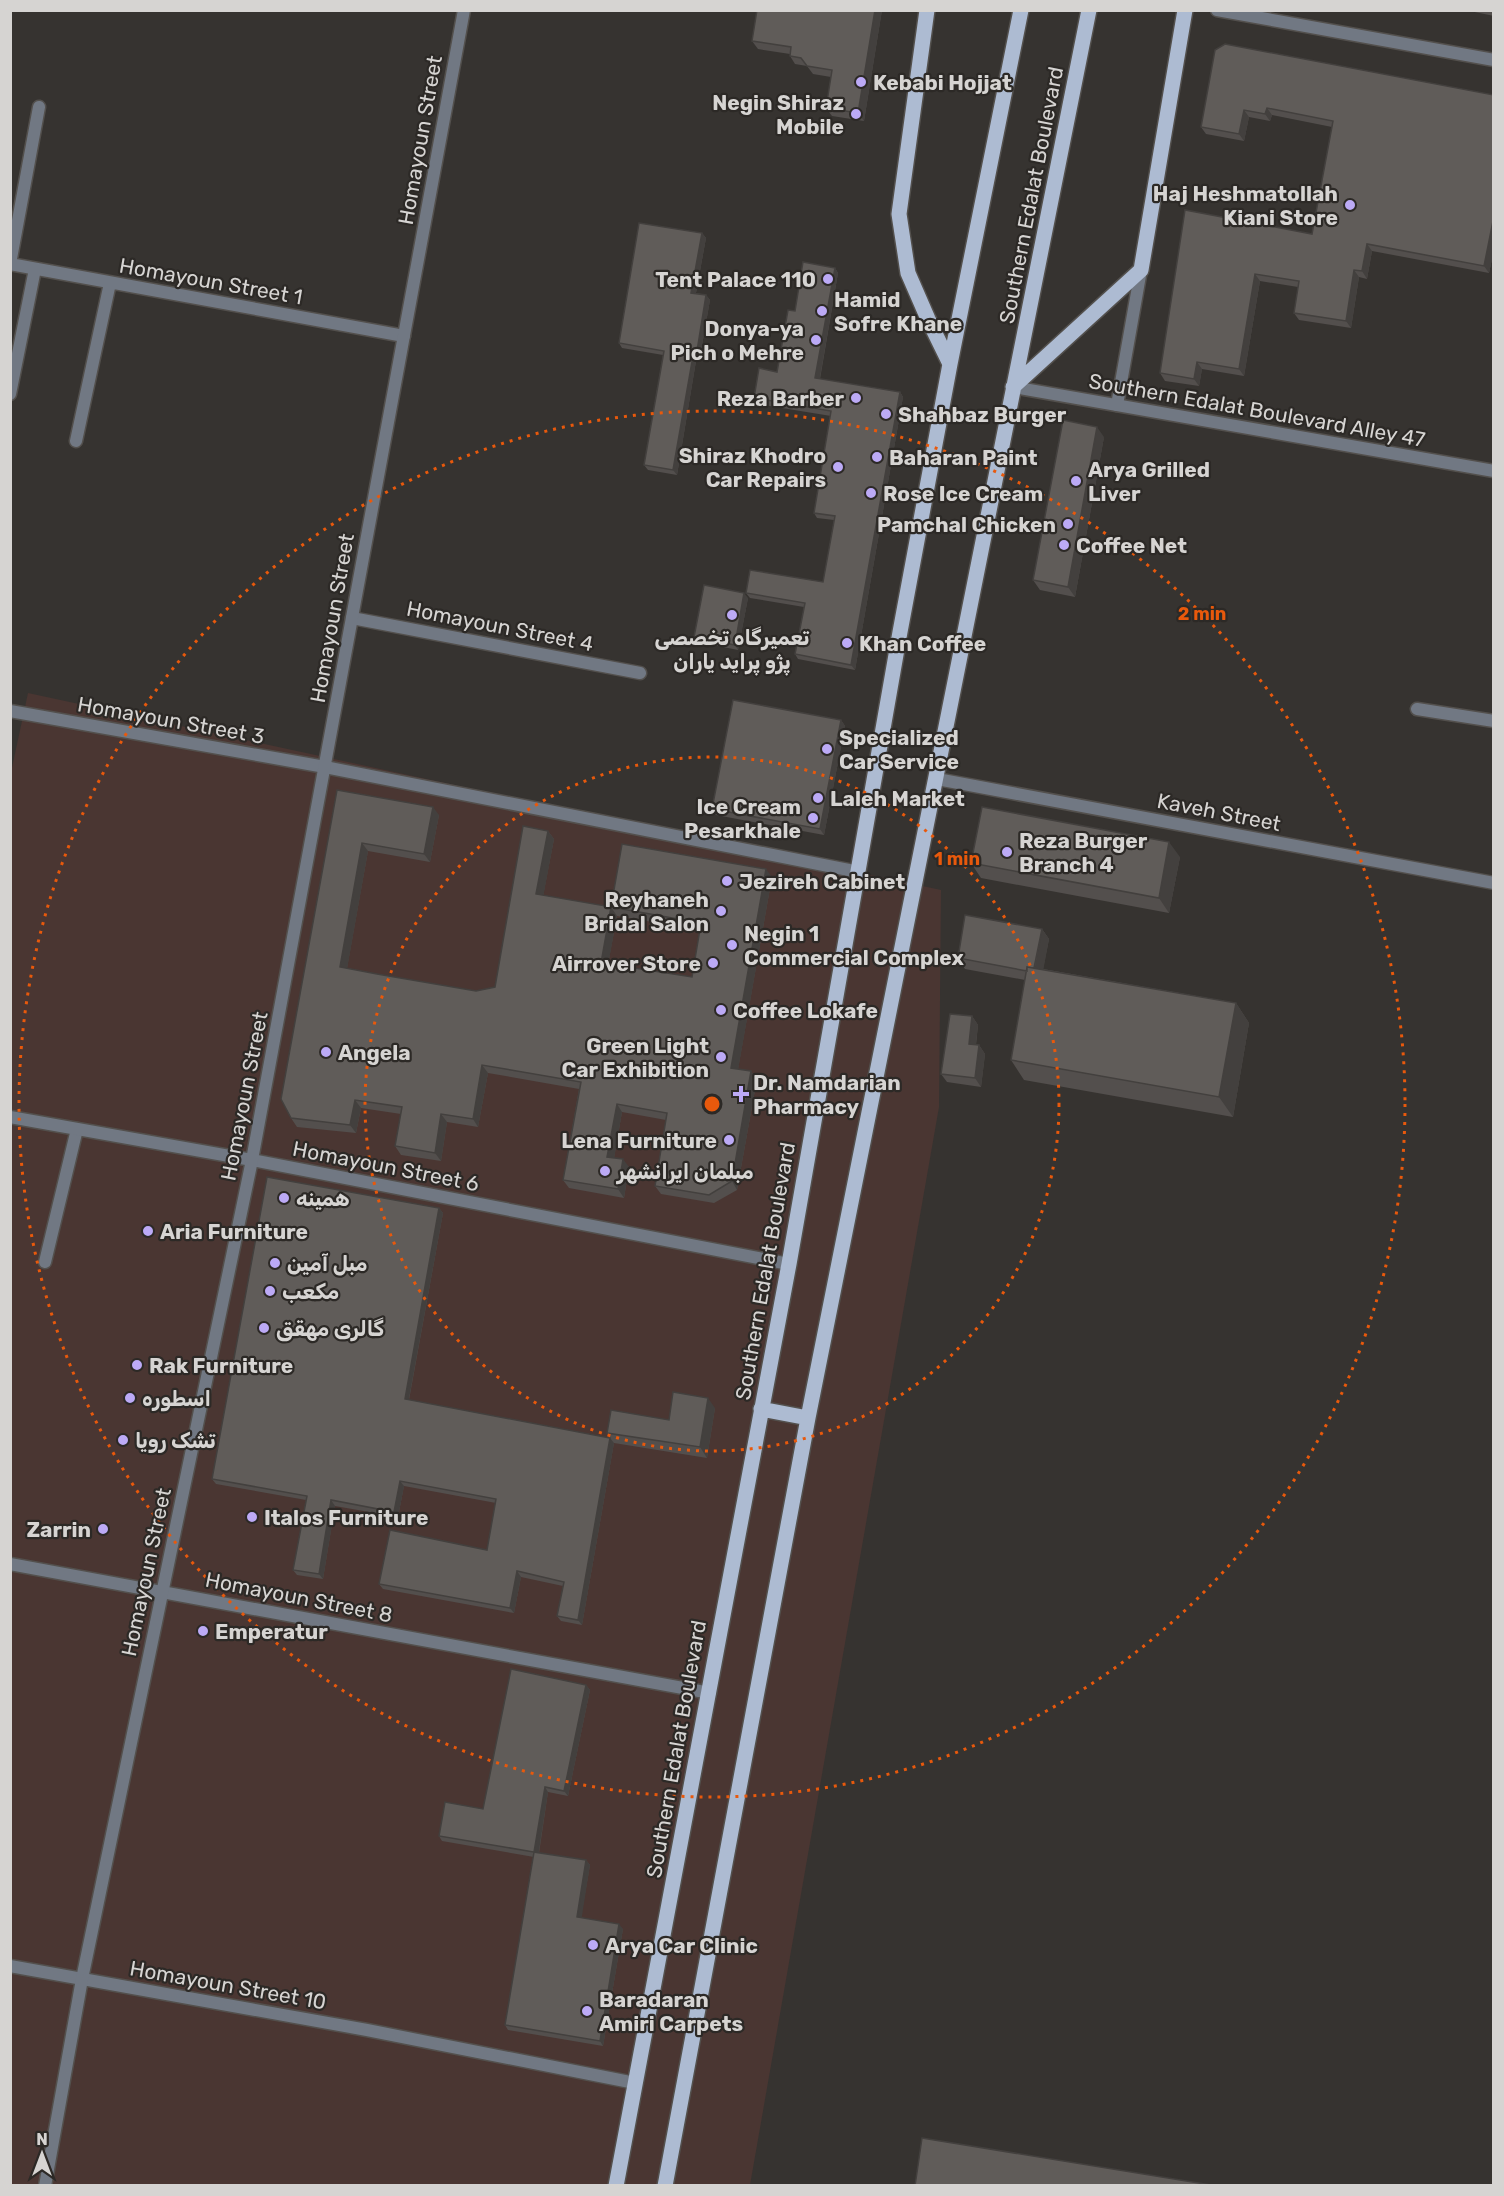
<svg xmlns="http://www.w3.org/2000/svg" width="1504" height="2196" viewBox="0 0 1504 2196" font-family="Rubik,'Noto Naskh Arabic',sans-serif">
<rect width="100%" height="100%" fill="#363330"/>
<path fill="#4a3632" d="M28 693 941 890 939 1107 750 2185 11 2186 10 777Z"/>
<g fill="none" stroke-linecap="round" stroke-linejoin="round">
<defs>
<path id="service" d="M45 1262 77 1129"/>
<path id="minor" d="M39 107 10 264 404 336
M10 394 35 269
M1117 405 1141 270
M76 441 110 283
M352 618 640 673
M1417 709 1494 721
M10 711 325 767 859 872
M10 1117 252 1160 789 1264
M10 1564 710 1693
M10 1966 367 2030 635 2083"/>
<path id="tertiary" d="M1217 10 1494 60
M1013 387 1494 471
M937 779 1494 883
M45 2186 82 1979 252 1160 464 10"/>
<path id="primary" d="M927 10 899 214 908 273 928 319 950 364
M1013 387 1141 270 1185 10
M761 1409 808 1418
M616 2186 789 1264 900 632 950 364 1021 10
M665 2186 808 1418 1089 10"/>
</defs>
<use href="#service" stroke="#53504d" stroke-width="15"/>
<use href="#minor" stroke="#53504d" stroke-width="15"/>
<use href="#tertiary" stroke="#53504d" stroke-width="15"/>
<use href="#primary" stroke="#53504d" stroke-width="18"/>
<use href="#service" stroke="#717883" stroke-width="12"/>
<use href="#minor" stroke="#717883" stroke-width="12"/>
<use href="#tertiary" stroke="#717883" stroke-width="12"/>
<use href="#primary" stroke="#adbbd2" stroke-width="15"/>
</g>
<path fill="#534f4d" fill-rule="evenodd" d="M882 10 864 121 832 116 826 108 831 77 813 74 807 66 795 64 790 56V54L758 49 752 41Z
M1465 10H1494V16Z
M1215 50 1494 95V250L1489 273 1372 251 1367 279 1359 277 1351 328 1299 320 1294 313 1298 287 1260 281 1244 376 1202 369 1199 386 1165 381 1160 373 1185 210 1312 234 1332 127 1272 115 1270 121 1249 117 1244 141 1206 134 1201 127Z
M702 233 706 238 696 293 706 295 710 300 699 362 696 361 677 475 648 470 644 465 663 355 622 348 619 343Z
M835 268 838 273 820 379 900 392 903 397 855 670 798 659 795 654 804 607 750 598 746 593 823 582 834 520 817 518 814 513 831 416 757 404 754 398 777 372 795 311Z
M1104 437 1075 597 1040 590 1033 580Z
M748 598 738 650 698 642 694 637Z
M841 720 845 726 824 835 716 815 712 809Z
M337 790 439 815 430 862 368 851 347 968 377 974 476 991 495 987 548 831 554 839 543 896 611 907 772 877 738 1069 757 1079 737 1190 714 1203 661 1194 655 1186 666 1120 622 1112 614 1158 629 1167 624 1198 569 1188 563 1180 579 1089 488 1073 478 1127 447 1122 441 1161 401 1155 395 1146 401 1114 361 1108 356 1133 297 1127 291 1118ZM617 916 700 930 692 977 608 964Z
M1180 857 1169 913 981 878 971 863Z
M1042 929 1049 939 1043 969 1236 1003 1249 1023 1233 1117 1024 1080 1011 1060 1025 980 965 969 958 958Z
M972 1016 978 1025 976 1045H979L985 1054 981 1087 947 1082 941 1074Z
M439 1208 443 1213 409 1400 610 1438 607 1433 669 1420 715 1408 707 1458 614 1443 582 1625 561 1621 557 1616 563 1586 521 1577 514 1613 383 1589 379 1584 487 1550 496 1503 404 1486 398 1517 335 1506 323 1579 297 1575 293 1570 306 1500 216 1484 212 1479Z
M586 1685 590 1690 568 1796 548 1792 539 1853 586 1860 590 1865 581 1917 623 1929 603 2046 508 2030 505 2025 534 1857 442 1841 439 1836 483 1809Z"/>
<path fill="#43403e" d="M875 10H882L864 121 858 113Z
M1267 108 1272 115 1270 121 1265 114Z
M1244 110 1249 117 1244 141 1239 134Z
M1494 216V250L1489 273 1484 266Z
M702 233 706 238 695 298 691 293Z
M1367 244 1372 251 1367 279 1362 271Z
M835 268 838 273 819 383 815 378Z
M1354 270 1359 277 1351 328 1346 321Z
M1255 274 1260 281 1244 376 1239 369Z
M706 295 710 300 699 362 696 357Z
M693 356 696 361 677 475 673 470Z
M1197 362 1202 369 1199 386 1194 379Z
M900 392 903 397 855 670 851 665Z
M1097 427 1104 437 1075 597 1068 587Z
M744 593 748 598 738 650 735 645Z
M841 720 845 726 824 835 820 829Z
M433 807 439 815 430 862 424 854Z
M548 831 554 839 542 903 536 894Z
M1169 842 1180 857 1169 913 1159 898Z
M362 843 368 851 346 975 340 967Z
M766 869 772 877 737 1076 731 1068Z
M611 907 617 916 607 971 601 963Z
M1042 929 1049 939 1041 982 1034 972Z
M1236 1003 1249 1023 1233 1117 1219 1097Z
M972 1016 978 1025 975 1052 969 1044Z
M979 1045 985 1054 981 1087 975 1078Z
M482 1065 488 1073 478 1127 473 1119Z
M751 1071 757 1079 737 1190 732 1181Z
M355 1100 361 1108 356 1133 350 1125Z
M617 1104 622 1112 613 1165 607 1157Z
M441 1114 447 1122 441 1161 435 1153Z
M623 1159 629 1167 624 1198 618 1189Z
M439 1208 443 1213 408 1404 405 1399Z
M708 1398 715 1408 707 1458 700 1447Z
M610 1438 614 1443 582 1625 578 1620Z
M400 1481 404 1486 398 1517 394 1512Z
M331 1500 335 1506 323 1579 319 1574Z
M517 1571 521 1577 514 1613 510 1608Z
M586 1685 590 1690 568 1796 564 1791Z
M545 1787 548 1792 538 1857 534 1852Z
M586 1860 590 1865 581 1922 577 1917Z
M619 1924 623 1929 603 2046 600 2041Z"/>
<path fill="#605c59" stroke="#43403e" stroke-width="1.5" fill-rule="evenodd" d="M757 10H875L858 113 826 108 832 70 807 66 801 58 790 56 791 47 752 41Z
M1225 44 1494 95V216L1484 266 1367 244 1362 271 1354 270 1346 321 1294 313 1299 281 1255 274 1239 369 1197 362 1194 379 1160 373 1185 210 1312 234 1333 121 1267 108 1265 114 1244 110 1239 134 1201 127 1215 50Z
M639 223 702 233 691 293 706 295 696 357 693 356 673 470 644 465 664 351 619 343Z
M803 262 835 268 815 378 900 392 851 665 795 654 805 603 746 593 750 570 823 582 835 516 814 513 831 411 754 398 759 368 777 372 788 310 795 311Z
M1063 420 1097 427 1068 587 1033 580Z
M704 585 744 593 735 645 694 637Z
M733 700 841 720 820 829 712 809Z
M337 790 433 807 424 854 362 843 340 967 377 974 476 991 495 987 523 826 548 831 536 894 611 907 622 844 766 869 731 1068 751 1071 732 1181 709 1195 655 1186 667 1113 617 1104 607 1157 623 1159 618 1189 563 1180 581 1082 482 1065 473 1119 441 1114 435 1153 395 1146 402 1107 355 1100 350 1125 291 1118 281 1099ZM611 907 701 923 692 977 601 963Z
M982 807 1169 842 1159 898 971 863Z
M965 915 1042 929 1034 968 1027 967V971L958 958Z
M1027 967 1236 1003 1219 1097 1011 1060Z
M950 1014 972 1016 969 1044 979 1045 975 1078 941 1074Z
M267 1177 439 1208 405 1399 610 1438 578 1620 557 1616 564 1582 517 1571 510 1608 379 1584 390 1530 487 1550 496 1499 400 1481 394 1512 331 1500 319 1574 293 1570 307 1496 212 1479Z
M673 1392 708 1398 700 1447 607 1433 611 1410 669 1420Z
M511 1669 586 1685 564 1791 545 1787 534 1852 586 1860 577 1917 619 1924 600 2041 505 2025 534 1852 439 1836 445 1802 483 1809Z
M922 2138 1217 2186H915Z"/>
<g fill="none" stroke="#e8590c" stroke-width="3" stroke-dasharray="3 6">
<circle cx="712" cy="1104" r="347"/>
<circle cx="712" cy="1104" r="693"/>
</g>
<g fill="#bcaaf6" stroke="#2c2926" stroke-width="2">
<circle cx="861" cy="82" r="6"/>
<circle cx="856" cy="114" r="6"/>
<circle cx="1350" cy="205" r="6"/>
<circle cx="828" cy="279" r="6"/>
<circle cx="822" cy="311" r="6"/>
<circle cx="816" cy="340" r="6"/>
<circle cx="856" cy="398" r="6"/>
<circle cx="886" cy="414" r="6"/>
<circle cx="877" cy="457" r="6"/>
<circle cx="838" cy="467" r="6"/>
<circle cx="1076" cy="481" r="6"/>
<circle cx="871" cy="493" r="6"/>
<circle cx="1068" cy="524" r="6"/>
<circle cx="1064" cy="545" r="6"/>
<circle cx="732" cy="615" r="6"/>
<circle cx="847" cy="643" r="6"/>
<circle cx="827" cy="749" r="6"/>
<circle cx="818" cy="798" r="6"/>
<circle cx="813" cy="818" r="6"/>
<circle cx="1007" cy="852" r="6"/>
<circle cx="727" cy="881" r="6"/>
<circle cx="721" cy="911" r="6"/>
<circle cx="732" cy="945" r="6"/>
<circle cx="713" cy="963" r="6"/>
<circle cx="721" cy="1010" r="6"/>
<circle cx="326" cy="1052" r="6"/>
<circle cx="721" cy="1057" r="6"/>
<path d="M738 1085h6v6h6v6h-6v6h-6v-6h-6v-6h6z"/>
<circle cx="729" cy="1140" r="6"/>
<circle cx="605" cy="1171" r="6"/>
<circle cx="284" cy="1198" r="6"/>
<circle cx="148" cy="1231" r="6"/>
<circle cx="275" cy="1263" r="6"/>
<circle cx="270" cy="1291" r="6"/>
<circle cx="264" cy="1328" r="6"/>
<circle cx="137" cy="1365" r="6"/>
<circle cx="130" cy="1398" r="6"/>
<circle cx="123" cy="1440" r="6"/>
<circle cx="252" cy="1517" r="6"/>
<circle cx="103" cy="1529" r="6"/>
<circle cx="203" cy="1631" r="6"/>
<circle cx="593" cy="1945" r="6"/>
<circle cx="587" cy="2011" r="6"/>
</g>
<g text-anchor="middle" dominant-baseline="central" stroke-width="4.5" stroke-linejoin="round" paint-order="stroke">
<g font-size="21" font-weight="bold" fill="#d6d4d2" stroke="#2c2926" text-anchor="start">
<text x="873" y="82">Kebabi Hojjat</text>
<text x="844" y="102" text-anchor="end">Negin Shiraz<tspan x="844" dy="24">Mobile</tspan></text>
<text x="1338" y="193" text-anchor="end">Haj Heshmatollah<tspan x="1338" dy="24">Kiani Store</tspan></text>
<text x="816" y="279" text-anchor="end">Tent Palace 110</text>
<text x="834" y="299">Hamid<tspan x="834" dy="24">Sofre Khane</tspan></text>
<text x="804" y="328" text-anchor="end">Donya-ya<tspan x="804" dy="24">Pich o Mehre</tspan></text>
<text x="844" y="398" text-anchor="end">Reza Barber</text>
<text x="898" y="414">Shahbaz Burger</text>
<text x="826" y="455" text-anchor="end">Shiraz Khodro<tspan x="826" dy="24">Car Repairs</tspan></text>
<text x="889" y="457">Baharan Paint</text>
<text x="1088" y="469">Arya Grilled<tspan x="1088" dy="24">Liver</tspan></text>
<text x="883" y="493">Rose Ice Cream</text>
<text x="1056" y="524" text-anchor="end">Pamchal Chicken</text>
<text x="1076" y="545">Coffee Net</text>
<text x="732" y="637" text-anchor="middle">تعمیرگاه تخصصی<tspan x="732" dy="24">پژو پراید یاران</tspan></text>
<text x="859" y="643">Khan Coffee</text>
<text x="839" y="737">Specialized<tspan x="839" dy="24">Car Service</tspan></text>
<text x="830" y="798">Laleh Market</text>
<text x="801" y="806" text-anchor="end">Ice Cream<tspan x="801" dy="24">Pesarkhale</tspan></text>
<text x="1019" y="840">Reza Burger<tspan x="1019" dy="24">Branch 4</tspan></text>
<text x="739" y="881">Jezireh Cabinet</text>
<text x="709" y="899" text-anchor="end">Reyhaneh<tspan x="709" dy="24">Bridal Salon</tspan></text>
<text x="744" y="933">Negin 1<tspan x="744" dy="24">Commercial Complex</tspan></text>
<text x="701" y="963" text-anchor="end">Airrover Store</text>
<text x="733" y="1010">Coffee Lokafe</text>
<text x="709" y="1045" text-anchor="end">Green Light<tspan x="709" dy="24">Car Exhibition</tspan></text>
<text x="338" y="1052">Angela</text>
<text x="753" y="1082">Dr. Namdarian<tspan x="753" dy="24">Pharmacy</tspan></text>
<text x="717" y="1140" text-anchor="end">Lena Furniture</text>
<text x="617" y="1171">مبلمان ایرانشهر</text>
<text x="296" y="1198">همینه</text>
<text x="160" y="1231">Aria Furniture</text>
<text x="287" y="1263">مبل آمین</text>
<text x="282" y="1291">مکعب</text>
<text x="276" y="1328">گالری مهقق</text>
<text x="149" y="1365">Rak Furniture</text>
<text x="142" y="1398">اسطوره</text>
<text x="135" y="1440">تشک رویا</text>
<text x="264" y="1517">Italos Furniture</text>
<text x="91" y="1529" text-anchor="end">Zarrin</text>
<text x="215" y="1631">Emperatur</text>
<text x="605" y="1945">Arya Car Clinic</text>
<text x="599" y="1999">Baradaran<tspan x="599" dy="24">Amiri Carpets</tspan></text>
</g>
<g font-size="21" fill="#d6d4d2" stroke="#2c2926">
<text transform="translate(420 140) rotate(-80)">Homayoun Street</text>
<text transform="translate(1031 195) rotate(-79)">Southern Edalat Boulevard</text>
<text transform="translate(211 281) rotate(10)">Homayoun Street 1</text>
<text transform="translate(1257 410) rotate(10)">Southern Edalat Boulevard Alley 47</text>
<text transform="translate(332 618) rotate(-80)">Homayoun Street</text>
<text transform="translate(500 626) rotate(11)">Homayoun Street 4</text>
<text transform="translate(171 720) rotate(10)">Homayoun Street 3</text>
<text transform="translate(1219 812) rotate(11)">Kaveh Street</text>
<text transform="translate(244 1096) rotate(-79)">Homayoun Street</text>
<text transform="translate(386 1166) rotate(11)">Homayoun Street 6</text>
<text transform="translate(765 1271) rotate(-80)">Southern Edalat Boulevard</text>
<text transform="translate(146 1572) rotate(-78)">Homayoun Street</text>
<text transform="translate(299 1597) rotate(11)">Homayoun Street 8</text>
<text transform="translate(676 1749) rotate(-80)">Southern Edalat Boulevard</text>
<text transform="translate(228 1985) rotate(10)">Homayoun Street 10</text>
</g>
</g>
<circle cx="712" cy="1104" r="9" fill="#e8590c" stroke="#2c2926" stroke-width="3"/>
<g font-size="18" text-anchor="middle" font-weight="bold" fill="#e8590c" stroke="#2c2926" stroke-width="4.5" stroke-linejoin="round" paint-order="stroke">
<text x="1202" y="620">2 min</text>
<text x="957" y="865">1 min</text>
</g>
<rect width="1504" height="2196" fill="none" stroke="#d6d4d2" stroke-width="24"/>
<g transform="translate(42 2154)" stroke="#2c2926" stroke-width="4.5" paint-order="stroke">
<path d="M0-4.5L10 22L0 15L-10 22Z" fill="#d6d4d2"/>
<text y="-9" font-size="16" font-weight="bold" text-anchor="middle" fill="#d6d4d2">N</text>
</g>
</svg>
